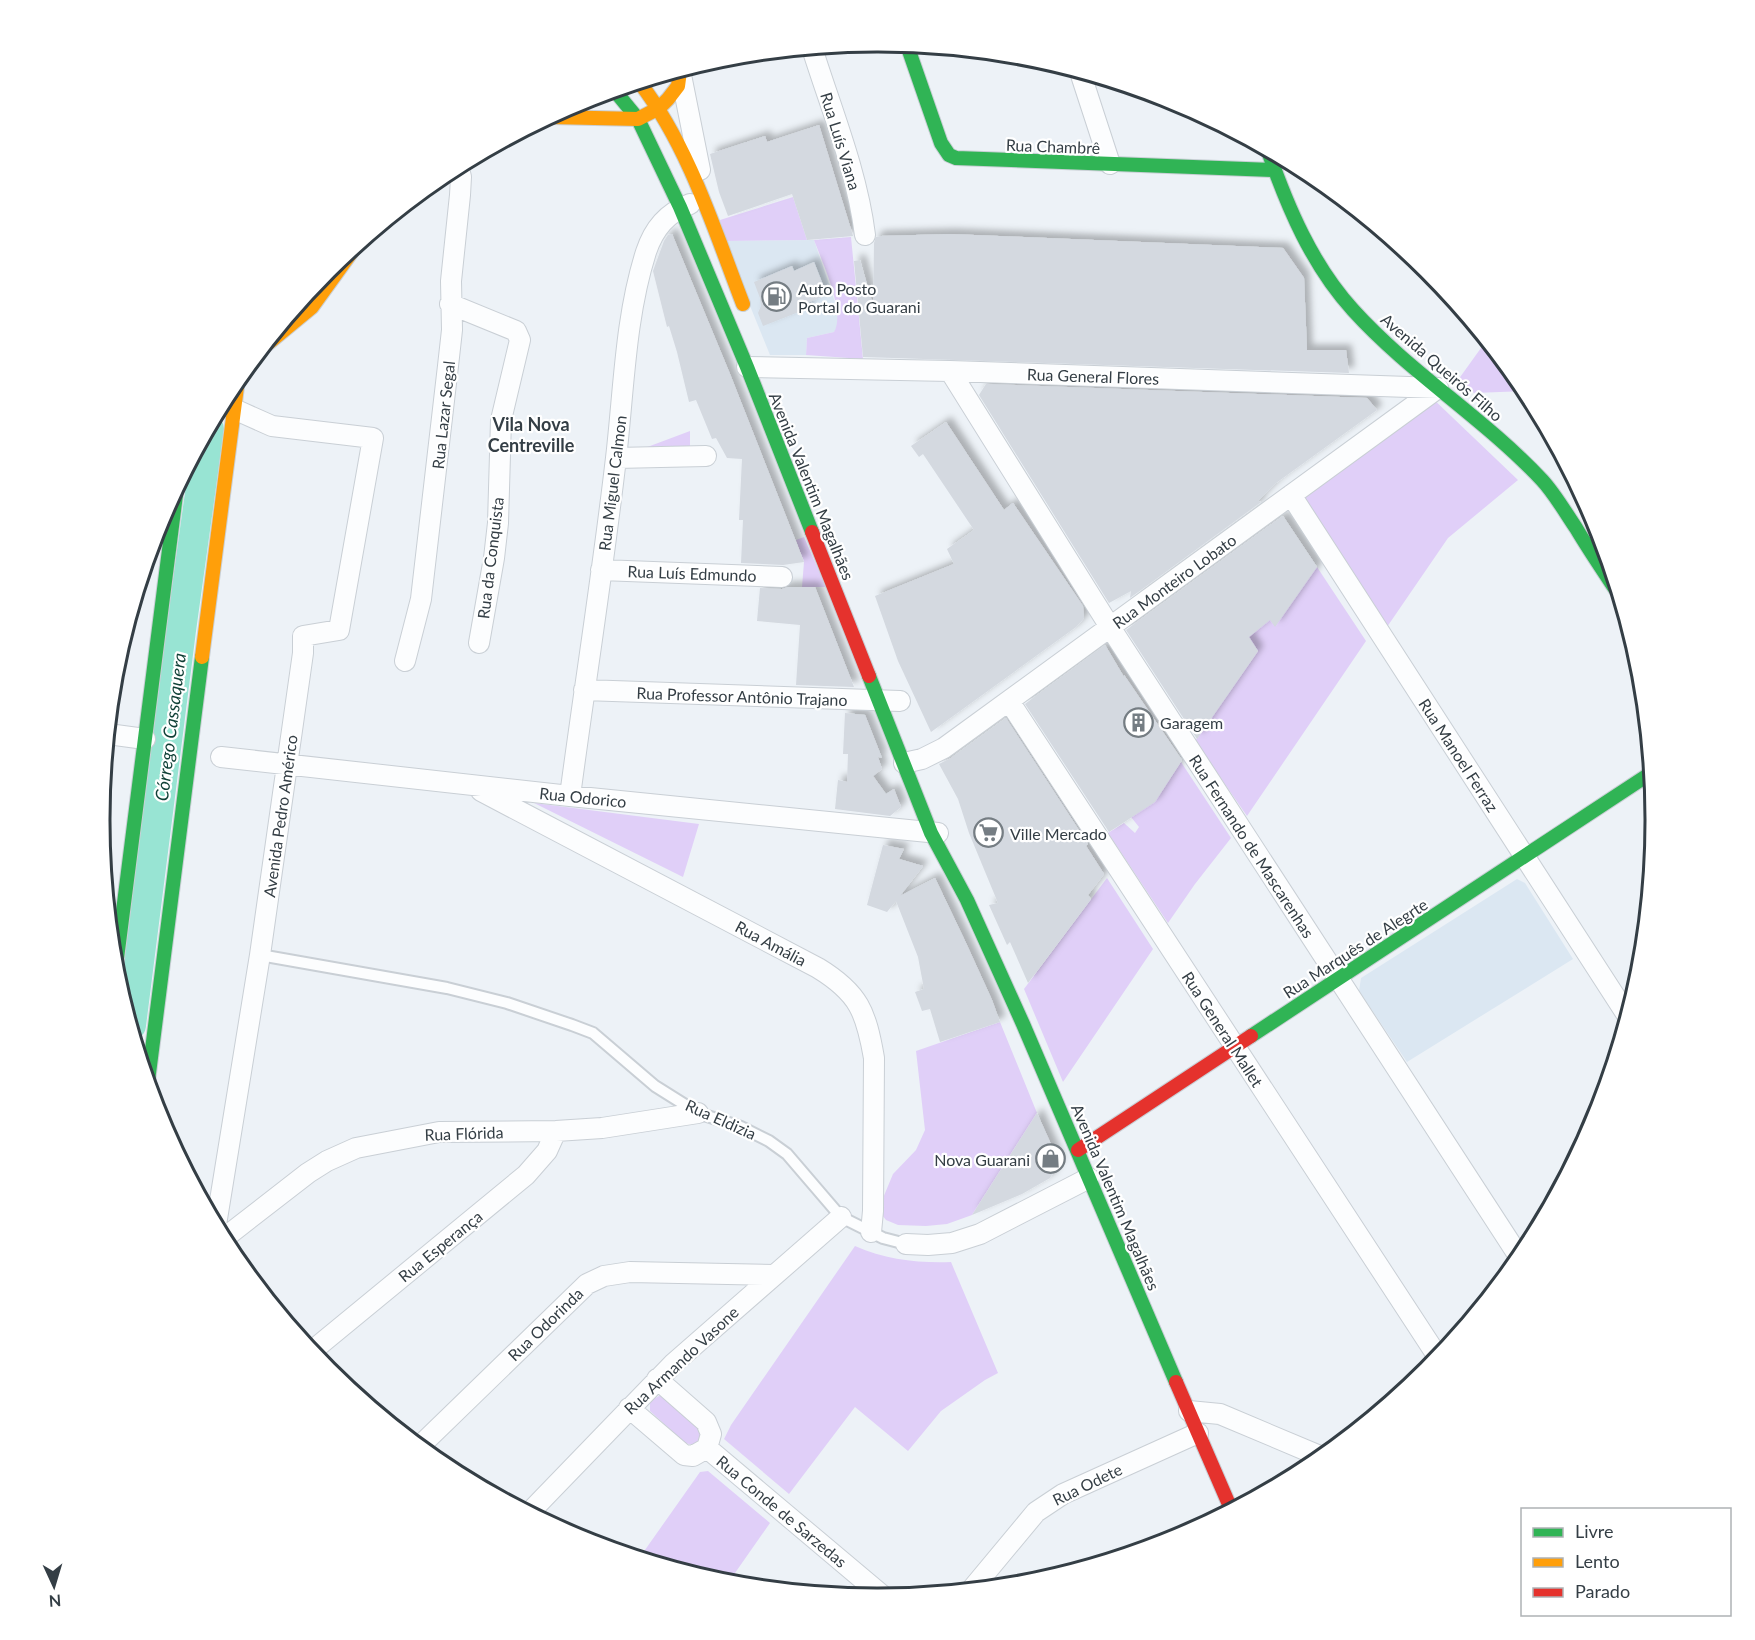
<svg xmlns="http://www.w3.org/2000/svg" width="1755" height="1640" viewBox="0 0 1755 1640" font-family="Lato,sans-serif">
<defs>
<filter id="shadow"><feDropShadow dx="5.5" dy="-5.5" stdDeviation="3" flood-color="#0004"/></filter>
</defs>
<rect width="100%" height="100%" fill="#edf2f7"/>
<path fill="#dbe7f2" d="M814 240 838 311V326L834 332 807 338 806 355H770L731 259 726 241Z
M1517 879 1525 883 1573 959 1407 1062 1359 991 1361 978Z"/>
<path fill="#e0cff8" d="M793 197 807 240 726 241 720 220Z
M851 237 863 359 806 355 807 338 834 332C846 312 822 262 814 240Z
M1486 341 1525 388 1526 391 1474 393 1458 380Z
M1429 395 1518 480 1448 538 1387 627 1291 495Z
M690 431V446L642 449Z
M804 537 826 587H802L804 562 796 540Z
M1317 567 1366 641 1247 816 1195 741 1258 651 1228 610Z
M1181 762 1231 838 1195 884 1168 923 1108 833 1124 823 1135 833 1139 827 1131 817 1155 801Z
M534 803 699 824 683 877Z
M1107 878 1153 949 1063 1082 1024 989Z
M1000 1022 1037 1113 972 1215 947 1224 926 1226 898 1225 886 1220 878 1210 893 1174 916 1150 925 1130 916 1051Z
M855 1246C886 1260 918 1263 951 1262L998 1373 985 1380 941 1411 908 1451 855 1407 789 1494 724 1439 731 1425Z
M659 1396H663L700 1429 702 1433 697 1444 693 1445 685 1443 650 1411V1401Z
M708 1471 770 1523 728 1583 640 1557 700 1472Z"/>
<g fill="none" stroke-linecap="round" stroke-linejoin="round">
<path stroke="#98e4d3" stroke-width="30" d="M131 1025 181 630 209 429"/>
</g>
<path fill="#d4d9e0" filter="url(#shadow)" d="M819 125 853 236 807 240 792 194 728 216 719 192 710 154 765 136 767 142Z
M672 234 730 374 804 562 783 565 741 563 743 520H739L742 459 727 458 716 438 712 439 696 400 689 402 677 352 669 326 667 327 653 271 664 241 668 235Z
M950 234 1283 248 1304 278 1307 350H1346L1349 373 863 357 854 261 860 260 873 305 874 243 876 237 881 236Z
M814 262 827 295 807 303 809 308 763 326 758 313 761 306 760 298 754 282 792 266 794 271Z
M986 384 1367 398 1377 410 1276 483 1258 501 1261 502 1130 598 1131 591 1109 603 979 395Z
M946 422 1004 510 1013 503 1083 606 1084 618 1076 627 931 732 898 661 875 596 954 564 947 549 974 530 923 454 919 457 911 446Z
M1283 516 1317 567 1275 627 1270 620 1249 637 1258 651 1197 739 1126 630Z
M788 587H815L854 687 796 685 800 625 757 621 760 588 782 589Z
M1105 645 1124 677V675L1182 760 1155 802 1109 832 1025 704Z
M845 713 865 715 882 758 878 757 882 769 873 776 886 794 894 789 901 807 890 816 835 809 838 780 847 782 848 754H843Z
M1006 718 1088 844 1086 846 1104 874 1088 895 1091 899 1028 983 1010 942 1007 945 989 905 998 903 969 833 958 799 939 764 951 758Z
M883 845 904 849 899 859 923 866 900 896 935 878 966 943 992 1000 1000 1022 940 1042 930 1009 922 1011 915 992 924 989 918 957 896 901 887 912 867 905Z
M1037 1113 1059 1162 1050 1178 1022 1194 972 1215Z"/>
<g fill="none" stroke-linecap="round" stroke-linejoin="round">
<defs>
<path id="lane" d="M260 955 447 988 507 1003 572 1025 593 1033 655 1086 698 1113 741 1127 769 1141 787 1154 841 1217 883 1238 906 1244"/>
<path id="street" d="M812 48C831 109 857 171 865 235
M1080 72 1110 164
M681 75 700 170
M450 304 516 331 520 340 501 420 498 523 494 558 479 643
M747 367 950 371 1438 388
M950 371 1110 627 1520 1258
M616 458 706 456
M1291 495 1627 1015
M601 570 782 577
M405 661 421 599 448 366 452 330 451 281 460 195 461 177 458 166
M584 690 900 701
M1009 701 1438 1357
M108 734 145 739
M221 757 570 796 938 833
M904 763 922 759 944 748 1438 388
M481 791 818 968C859 993 866 1012 874 1058L873 1211 871 1232
M570 796C585 683 603 571 616 458 624 389 625 318 646 252 654 228 667 213 690 204
M216 1225 260 955 303 653V636L339 630 373 438 272 426 234 409
M223 1239 308 1173 327 1161 356 1148 439 1132 556 1131 602 1128 698 1113
M906 1244 928 1245 952 1243 980 1234 1089 1178
M312 1351 526 1175 547 1151 556 1131
M629 1408 684 1455 693 1456 707 1448 711 1434 706 1422 657 1379
M1189 1411 1220 1414 1322 1457
M420 1446 587 1284 604 1276 630 1272 774 1275
M707 1448 884 1597
M530 1512 674 1363 841 1217
M972 1589 1036 1512 1063 1494 1198 1433"/>
<path id="fast" d="M907 45 941 143 949 155 956 158 1275 170
M615 91 638 119 680 207 747 367 812 532
M1268 151C1288 208 1312 265 1353 310 1410 373 1484 418 1542 480 1555 494 1565 512 1576 528 1589 550 1604 572 1618 593
M869 676 931 833 967 900 1023 1024 1176 1382
M115 974 177 487
M1251 1036 1651 773
M148 1081 202 657"/>
<path id="slow" d="M640 83C689 147 714 229 743 304
M551 117 638 119 659 108 668 99 678 86 680 71
M266 345 312 307 356 246
M202 657 238 379"/>
<path id="jam" d="M812 532 869 676
M1078 1150 1251 1036
M1176 1382 1231 1509"/>
</defs>
<use href="#lane" stroke="#c9cfd5" stroke-width="14"/>
<use href="#street" stroke="#c9cfd5" stroke-width="22"/>
<use href="#fast" stroke="#c9cfd5" stroke-width="16"/>
<use href="#slow" stroke="#c9cfd5" stroke-width="16"/>
<use href="#jam" stroke="#c9cfd5" stroke-width="16"/>
<use href="#lane" stroke="#fcfdfe" stroke-width="10"/>
<use href="#street" stroke="#fcfdfe" stroke-width="20"/>
<use href="#fast" stroke="#30b455" stroke-width="14"/>
<use href="#slow" stroke="#ff9f0a" stroke-width="14"/>
<use href="#jam" stroke="#e5322d" stroke-width="14"/>
</g>
<defs>
<symbol id="fuel-ring" viewBox="-11 -11 22 22"><circle r="9.5" fill="#fff" stroke="#757d83" stroke-width="1.5"/><path d="M-5.5-6h7V0h2V4h1.3V-2.5L3-4.5l.8-.8L6-3V5H2.5V1h-1V6h-7ZM-4.2-4.7v3.2H.2V-4.7Z" fill="#757d83"/></symbol>
<symbol id="building-ring" viewBox="-11 -11 22 22"><circle r="9.5" fill="#fff" stroke="#757d83" stroke-width="1.5"/><path d="M-4-6H4V6H1V3H-1V6H-4ZM-2.5-4.3h1.7v1.8h-1.7ZM.8-4.3h1.7v1.8H.8ZM-2.5-1h1.7V.8h-1.7ZM.8-1h1.7V.8H.8Z" fill="#757d83"/></symbol>
<symbol id="supermarket-ring" viewBox="-11 -11 22 22"><circle r="9.5" fill="#fff" stroke="#757d83" stroke-width="1.5"/><path d="M-6-5.5h2.5l.6 2H6L4.5 2H-2.5L-4.4-4H-6ZM-1.5 3.2a1.3 1.3 0 1 0 .1 0ZM3 3.2a1.3 1.3 0 1 0 .1 0Z" fill="#757d83"/></symbol>
<symbol id="shop-ring" viewBox="-11 -11 22 22"><circle r="9.5" fill="#fff" stroke="#757d83" stroke-width="1.5"/><path d="M-5-2.5h2.3a2.7 3.5 0 0 1 5.4 0H5L5.5 6h-11ZM-1.5-2.5h3a1.5 2.3 0 0 0-3 0Z" fill="#757d83"/></symbol>
</defs>
<g fill-rule="evenodd">
<use href="#fuel-ring" x="760" y="280" width="33" height="33"/>
<use href="#building-ring" x="1122" y="706" width="33" height="33"/>
<use href="#supermarket-ring" x="972" y="816" width="33" height="33"/>
<use href="#shop-ring" x="1034" y="1142" width="33" height="33"/>
</g>
<g text-anchor="middle" dominant-baseline="central" stroke-width="4.5" stroke-linejoin="round" paint-order="stroke">
<g font-size="16" fill="#343e45" stroke="#fff">
<text transform="translate(841 141) rotate(73)">Rua Luís Viana</text>
<text transform="translate(1053 146) rotate(2)">Rua Chambrê</text>
<text transform="translate(1442 367) rotate(41)">Avenida Queirós Filho</text>
<text transform="translate(1093 376) rotate(2)">Rua General Flores</text>
<text transform="translate(443 415) rotate(-84)">Rua Lazar Segal</text>
<text transform="translate(612 483) rotate(-83)">Rua Miguel Calmon</text>
<text transform="translate(812 486) rotate(68)">Avenida Valentim Magalhães</text>
<text transform="translate(490 558) rotate(-83)">Rua da Conquista</text>
<text transform="translate(692 573) rotate(2)">Rua Luís Edmundo</text>
<text transform="translate(1174 581) rotate(-36)">Rua Monteiro Lobato</text>
<text transform="translate(742 696) rotate(2)">Rua Professor Antônio Trajano</text>
<text transform="translate(1459 755) rotate(57)">Rua Manoel Ferraz</text>
<text transform="translate(583 797) rotate(6)">Rua Odorico</text>
<text transform="translate(280 816) rotate(-82)">Avenida Pedro Américo</text>
<text transform="translate(1252 846) rotate(57)">Rua Fernando de Mascarenhas</text>
<text transform="translate(771 943) rotate(28)">Rua Amália</text>
<text transform="translate(1355 948) rotate(-33)">Rua Marquês de Alegrte</text>
<text transform="translate(1223 1029) rotate(57)">Rua General Mallet</text>
<text transform="translate(721 1119) rotate(24)">Rua Eldizia</text>
<text transform="translate(464 1133) rotate(-2)">Rua Flórida</text>
<text transform="translate(1116 1197) rotate(67)">Avenida Valentim Magalhães</text>
<text transform="translate(440 1246) rotate(-39)">Rua Esperança</text>
<text transform="translate(545 1324) rotate(-44)">Rua Odorinda</text>
<text transform="translate(681 1360) rotate(-43)">Rua Armando Vasone</text>
<text transform="translate(1087 1484) rotate(-26)">Rua Odete</text>
<text transform="translate(782 1511) rotate(40)">Rua Conde de Sarzedas</text>
</g>
<g font-size="16" fill="#343e45" stroke="#fff" text-anchor="start">
<text x="798" y="288">Auto Posto<tspan x="798" dy="18">Portal do Guarani</tspan></text>
<text x="1160" y="722">Garagem</text>
<text x="1010" y="833">Ville Mercado</text>
<text x="1030" y="1159" text-anchor="end">Nova Guarani</text>
</g>
<g font-size="18" font-weight="bold" fill="#343e45" stroke="#fff">
<text x="531" y="424">Vila Nova<tspan x="531" dy="21">Centreville</tspan></text>
</g>
<g font-size="18" font-style="italic" fill="#0e3f35" stroke="#fff">
<text transform="translate(170 727) rotate(-83)">Córrego Cassaquera</text>
</g>
</g>
<path d="M0 0H1755V1640H0ZM877 52H878A767 767 0 0 1 1645 819V821A767 767 0 0 1 878 1588H877A767 767 0 0 1 110 821V819A767 767 0 0 1 877 52Z" fill="#fff" fill-rule="evenodd"/>
<path fill="none" stroke="#343e45" stroke-width="3" d="M877 52H878A767 767 0 0 1 1645 819V821A767 767 0 0 1 878 1588H877A767 767 0 0 1 110 821V819A767 767 0 0 1 877 52Z"/>
<rect x="1521" y="1508" width="210" height="108" fill="#ffffff" stroke="#aeb2b5" stroke-width="1.5"/>
<rect x="1533" y="1528" width="30" height="9" fill="#30b455" stroke="#aeb2b5" stroke-width="1.5"/>
<text x="1575" y="1538" font-size="18" fill="#343e45">Livre</text>
<rect x="1533" y="1558" width="30" height="9" fill="#ff9f0a" stroke="#aeb2b5" stroke-width="1.5"/>
<text x="1575" y="1568" font-size="18" fill="#343e45">Lento</text>
<rect x="1533" y="1588" width="30" height="9" fill="#e5322d" stroke="#aeb2b5" stroke-width="1.5"/>
<text x="1575" y="1598" font-size="18" fill="#343e45">Parado</text>
<g transform="translate(54 1586) rotate(176)" stroke="#ffffff" stroke-width="4.5" paint-order="stroke">
<path d="M0-4.5L10 22L0 15L-10 22Z" fill="#343e45"/>
<text y="-9" font-size="16" font-weight="bold" text-anchor="middle" fill="#343e45">N</text>
</g>
</svg>
